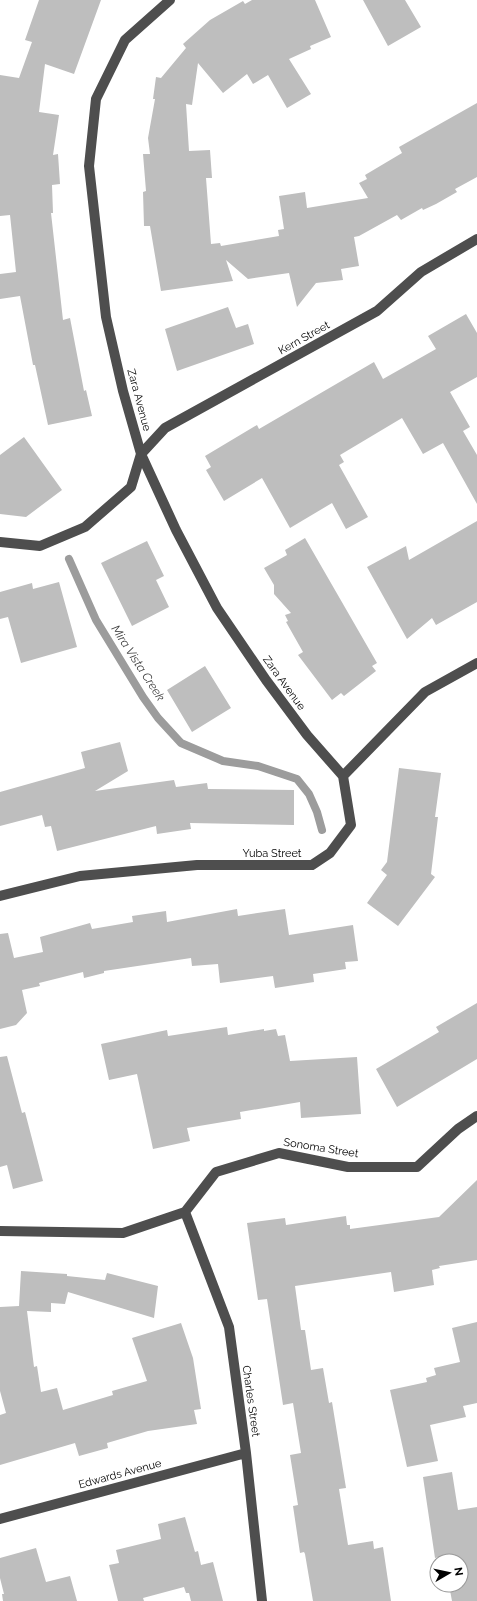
<svg xmlns="http://www.w3.org/2000/svg" width="477" height="1601" viewBox="0 0 477 1601" font-family="Raleway,sans-serif">
<rect width="100%" height="100%" fill="#fff"/>
<g fill="none" stroke-linecap="round" stroke-linejoin="round">
<path stroke="#9c9c9c" stroke-width="8" d="M69 559 96 620 143 697 158 718 181 743 223 761 258 766 297 779 309 794 317 812 322 830"/>
</g>
<path fill="#bebebe" d="M39 0H101L74 74 45 64 39 112 59 115 53 155 58 154 60 184 52 185 53 213H51L63 320 70 318 84 391 86 390 92 416 48 425 35 365H33L20 296 0 299V274L16 272 10 215 0 216V75L19 78 32 42 25 40Z
M252 0H315L331 37 310 46 311 49 289 59 311 94 287 108 268 75 253 84 247 74 223 93 198 63 192 105 186 104 189 151 210 150 212 178H206L211 244 220 243 221 246 279 236 278 230 284 229 279 196 305 192 307 208 368 198 359 183 367 179 365 175 402 153 399 147 477 103V177L455 189 457 192 436 204 423 210 422 208 401 220 397 215 359 236 354 237 359 266 341 269 343 280 316 283 297 307 289 273 248 279 226 260 233 281 161 291 150 226H144L143 192 146 191 143 154H150L148 138 155 99H153L156 77 161 78 186 48 183 44 210 20 243 1 245 4Z
M363 0H405L421 27 388 46Z
M228 307 236 328 248 324 254 344 177 371 165 329Z
M466 314 477 333V377L450 392 470 427 463 431 477 455V504L443 443 423 454 402 418 340 455 344 462 339 465 368 517 346 529 332 503 290 528 262 478 224 501 206 470 211 467 205 456 257 425 259 429 374 362 383 379 436 349 428 336Z
M24 437 62 490 26 517 0 514V455Z
M477 521V602L436 625 432 618 407 639 367 567 406 546 409 560Z
M305 538 377 663 372 666 376 671 344 696 341 693 332 700 298 655 303 652 286 622 288 621 285 615 291 613 274 594V585L264 568 287 555 285 550Z
M147 541 164 576 156 580 169 607 132 626 101 563Z
M59 582 77 647 21 663 8 617 0 619V592L32 583 33 589Z
M205 666 231 708 192 732 167 690Z
M120 742 128 771 95 791 174 780 176 787 207 783 208 789 294 790V825L190 823 191 829 157 834 156 826 57 851 51 826 45 827 42 815 0 826V792L85 768 81 752Z
M399 768 441 773 435 817H438L431 874 435 877 398 926 367 903 387 875 381 870 387 862Z
M237 909 238 916 285 909 289 935 353 925 358 961 345 962 346 969 313 974 314 982 275 988 273 976 220 983 218 964 192 966 191 958 104 971V973L84 978 83 972 39 983 40 986 22 990 27 1013 16 1025 0 1029V934L8 933 14 958 43 952 40 937 90 923 92 929 133 922 132 916 166 911 167 922Z
M477 1003V1059L397 1107 376 1069 439 1032 436 1027Z
M227 1027 228 1035 264 1029V1031L276 1029 278 1036 285 1035 290 1061 357 1057 361 1114 301 1118 300 1102 240 1112 241 1119 187 1128 190 1141 153 1149 137 1074 109 1080 101 1044 167 1030 168 1036Z
M7 1056 22 1113 25 1112 43 1181 13 1189 7 1165 0 1167V1057Z
M477 1180V1260L439 1266 440 1268 432 1270 434 1285 394 1292 391 1272 295 1286 301 1330H305L311 1370 323 1368 329 1403 332 1402 346 1488 339 1489 348 1545 373 1541 374 1549 383 1547 391 1601H313L305 1554 304 1552 300 1553 293 1506 298 1505 290 1455 301 1453 293 1403 283 1405 267 1299 258 1300 247 1223 285 1218 286 1225 346 1216 347 1225H350V1229L439 1217Z
M21 1271 67 1274V1276L105 1280 107 1273 158 1286 154 1318 68 1292 65 1304 51 1303V1312L27 1311 34 1367 37 1366 41 1392 57 1388 63 1410 113 1395 112 1391 147 1381 132 1338 181 1323 193 1358 201 1409 194 1410 197 1424 148 1431 107 1443 108 1448 79 1456 75 1443 0 1465V1415L6 1413 0 1391V1307L19 1306Z
M477 1322V1403L463 1406 466 1417 430 1425 438 1461 407 1467 390 1390 427 1382 426 1378 436 1375 434 1368 460 1362 452 1328Z
M452 1472 458 1510 477 1507V1601H452L449 1585H461V1561H445V1556L435 1558 423 1477Z
M185 1517 195 1552 198 1551 201 1565 213 1562 223 1601H191L189 1593H186L184 1587 143 1598 144 1601H118L109 1565 119 1563 116 1550 161 1539 158 1524Z
M36 1548 46 1582 70 1576 77 1601H3L2 1594H4L0 1578V1558Z"/>
<g fill="none" stroke-linecap="round" stroke-linejoin="round">
<path stroke="#4e4e4e" stroke-width="10" d="M170 0 125 40 96 99 89 166 106 317 123 391 141 454 176 530 217 608 266 680 307 735 343 776
M0 542 40 546 85 527 131 487 141 454 165 428 377 311 421 272 477 239
M0 896 80 876 197 865H312L330 853 351 825 343 776 425 692 477 663
M185 1212 229 1327 246 1453 262 1601
M0 1231 123 1233 185 1212 216 1172 279 1153 348 1167H417L458 1129 477 1116
M0 1519 246 1453"/>
</g>
<g text-anchor="middle" dominant-baseline="central" stroke-width="3.5" stroke-linejoin="round" paint-order="stroke">
<g font-size="11" fill="#000" stroke="#fff">
<text transform="translate(304 338) rotate(-29)">Kern Street</text>
<text transform="translate(139 400) rotate(75)">Zara Avenue</text>
<text transform="translate(284 683) rotate(54)">Zara Avenue</text>
<text x="272" y="853">Yuba Street</text>
<text transform="translate(321 1148) rotate(9)">Sonoma Street</text>
<text transform="translate(251 1401) rotate(82)">Charles Street</text>
<text transform="translate(120 1474) rotate(-15)">Edwards Avenue</text>
</g>
<g font-size="12" font-style="italic" fill="#3d3d3d" stroke="#fff">
<text transform="translate(138 663) rotate(57)">Mira Vista Creek</text>
</g>
</g>
<g transform="translate(449 1573) rotate(81)"><circle r="19" fill="#ffffff" stroke="#999999"/>
<path d="M0-3L7 15L0 10L-7 15Z" fill="#000000"/>
<text y="-6" font-size="11" font-weight="bold" text-anchor="middle" fill="#000000">N</text>
</g>
</svg>
